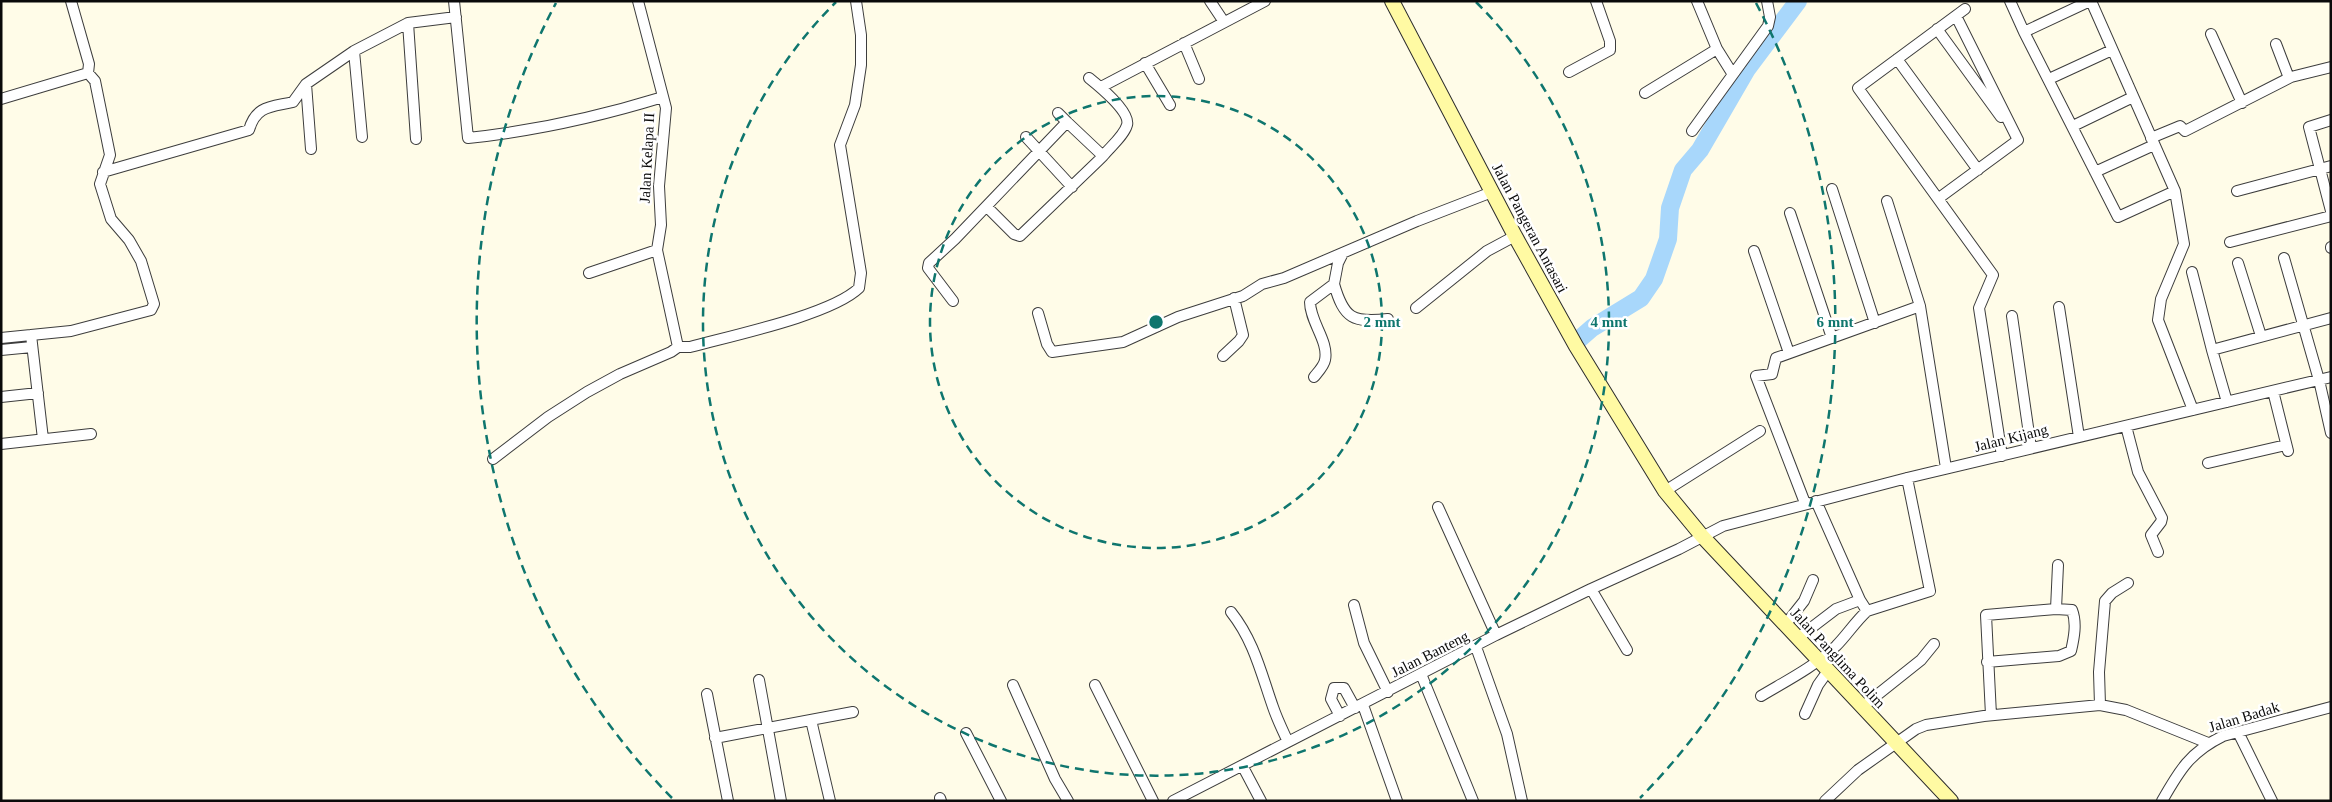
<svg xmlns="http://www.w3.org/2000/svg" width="2332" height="802" viewBox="0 0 2332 802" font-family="Georgia,serif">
<rect width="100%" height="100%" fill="#fffce8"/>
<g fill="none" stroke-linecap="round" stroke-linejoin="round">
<path stroke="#a8d7fb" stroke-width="18" d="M1576 342 1592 328 1641 298 1654 279 1668 239 1670 208 1683 170 1700 150 1747 69 1798 1"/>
<defs>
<path id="street" d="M454 1 468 138C535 131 598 117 663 97
M638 1 666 108 659 186 661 225 657 250 678 347
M1210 1 1224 22
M2010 1 2024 32
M2090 1 2024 32 2118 217 2175 191
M2091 1 2175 191 2184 244 2161 299 2158 320 2193 410
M1965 9 1858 88 1993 275 1979 308 2002 456
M1956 16 2018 140
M408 23 416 139
M1937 29 2001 117
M2211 34 2242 103
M1184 43 1199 79
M2276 44 2289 78
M1717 49 1732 73
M354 51 362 137
M1897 59 1978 170
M1145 63 1170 105
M1569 72 1610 50V41L1596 1
M1089 78C1099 86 1131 112 1127 125 1124 136 1109 148 1103 156
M2049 79 2112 50
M306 84 311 149
M1101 87 1265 1
M1645 93 1717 49 1697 1
M1 99 88 73 89 64 71 1
M2331 120 2309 127 2331 211
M2073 126 2133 97
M1692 131 1768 26 1770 17 1767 1
M1026 137 1072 187
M2151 138 2180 126 2185 131 2291 77 2331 67
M103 172 249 130C256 105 272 107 293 102L306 84 354 51 408 23 456 17
M2095 172 2154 145
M1832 189 1875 323
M2237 191 2331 166
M1939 198 2018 140
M1887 201 1920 306 1946 468
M987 207 1014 234 1020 236 1098 161 1103 156 1067 122
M1790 213 1832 338
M2230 242 2331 216
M2331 247V248
M1754 251 1789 353
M2284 258 2319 380 2331 433
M2238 263 2261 336
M2192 272 2212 350
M589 273 657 250
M1334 284C1344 319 1353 323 1388 319
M953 301 928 268 929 263 955 239 1067 122 1058 113
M2059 307 2079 437
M1416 308 1487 251 1515 236
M1038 313 1047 344 1052 352 1123 342 1178 317 1243 296 1262 284 1284 278 1417 221 1492 192
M2012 316 2031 448
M1 338 31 335
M1 350 32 347
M1223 356 1239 341 1243 335 1234 298
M1314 377C1318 372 1324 366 1325 360 1329 341 1310 322 1310 302L1334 284 1338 263 1343 253
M2273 391 2288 451
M1 397 38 393
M2227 402 2212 350 2331 318
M2126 426 2138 472 2162 518 2161 522 2151 535 2158 552
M43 439 31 335 71 331 151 310 154 304 141 261 129 240 111 219 100 184 110 155 95 81 88 73
M1 444 91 434
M493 459 548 417 587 392 620 374 671 352 678 347H690C730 336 831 315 859 288L861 273 840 145 855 105 861 65V35L856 1
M2208 463 2286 445
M1665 491 1760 431
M1816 501 1860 600
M1805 503 1756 376 1772 374 1776 358 1920 306
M1438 507 1496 635
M1591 589 1627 650
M1354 605 1364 643 1388 692
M1231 612C1254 641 1261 673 1273 707 1277 719 1283 731 1288 742
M1785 625 1804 601 1813 580
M1798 638 1836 609 1860 600 1867 611 1930 591 1907 478
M1476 647 1507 734 1522 801
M1987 662 2059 656 2071 651C2074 638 2077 623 2072 610L2056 609
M1421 674 1473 801
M759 680 781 801
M1013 685 1055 779 1068 801
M1095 685 1153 801
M707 694 728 801
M1761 696C1786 681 1814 667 1836 646 1847 635 1855 622 1867 611
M1363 705 1397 801
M2100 705 2099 672 2105 601 2112 593 2128 583
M1862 707 1921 660 1934 644
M1805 714 1818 685 1828 671
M1991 715 1986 615 2056 609 2058 565
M1340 716 1331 699 1334 688H1344L1355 708
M811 720 830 801
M2238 732 2272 801
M966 733 1001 801
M715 738 853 712
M1243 767 1261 801
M940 798 941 801
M1173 801 1496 635 1591 589 1679 549 1723 526 1907 478 2331 377
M1825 801 1858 770 1916 729 1926 725 1984 716 2100 705 2126 710 2208 743
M2162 801C2179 771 2190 752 2223 736L2331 707"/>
<path id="secondary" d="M1392 1 1515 236 1576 346 1665 491 1702 536 1951 801"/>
</defs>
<use href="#street" stroke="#3d3d3d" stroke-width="12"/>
<use href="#secondary" stroke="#2c2c2c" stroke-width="16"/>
<use href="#street" stroke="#fff" stroke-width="10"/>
<use href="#secondary" stroke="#fffaa3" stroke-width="14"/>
</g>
<g fill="none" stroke="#0f766e" stroke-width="2.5" stroke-dasharray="9 6">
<circle cx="1156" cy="322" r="226"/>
<path d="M1476 2A453 453 0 1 1 836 2"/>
<path d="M672 798A679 679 0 0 1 556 3M1756 3A679 679 0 0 1 1640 798"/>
</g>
<g text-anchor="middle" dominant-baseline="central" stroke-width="5" stroke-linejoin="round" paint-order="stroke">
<g font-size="15" fill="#0a0a0a" stroke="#fff">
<text transform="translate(647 158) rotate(-87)">Jalan Kelapa II</text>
<text transform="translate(1530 228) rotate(62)">Jalan Pangeran Antasari</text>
<text transform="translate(2011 438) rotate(-14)">Jalan Kijang</text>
<text transform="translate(1430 654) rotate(-27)">Jalan Banteng</text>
<text transform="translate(1838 658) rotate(47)">Jalan Panglima Polim</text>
<text transform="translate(2244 717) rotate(-17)">Jalan Badak</text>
</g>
</g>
<circle cx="1156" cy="322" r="8" fill="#0f766e" stroke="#fff" stroke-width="2.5"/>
<g font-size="15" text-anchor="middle" font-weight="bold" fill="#0f766e" stroke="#fff" stroke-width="5" stroke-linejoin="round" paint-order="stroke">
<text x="1382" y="327">2 mnt</text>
<text x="1609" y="327">4 mnt</text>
<text x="1835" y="327">6 mnt</text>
</g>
<rect width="2332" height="802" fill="none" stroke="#0a0a0a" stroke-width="5"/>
</svg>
